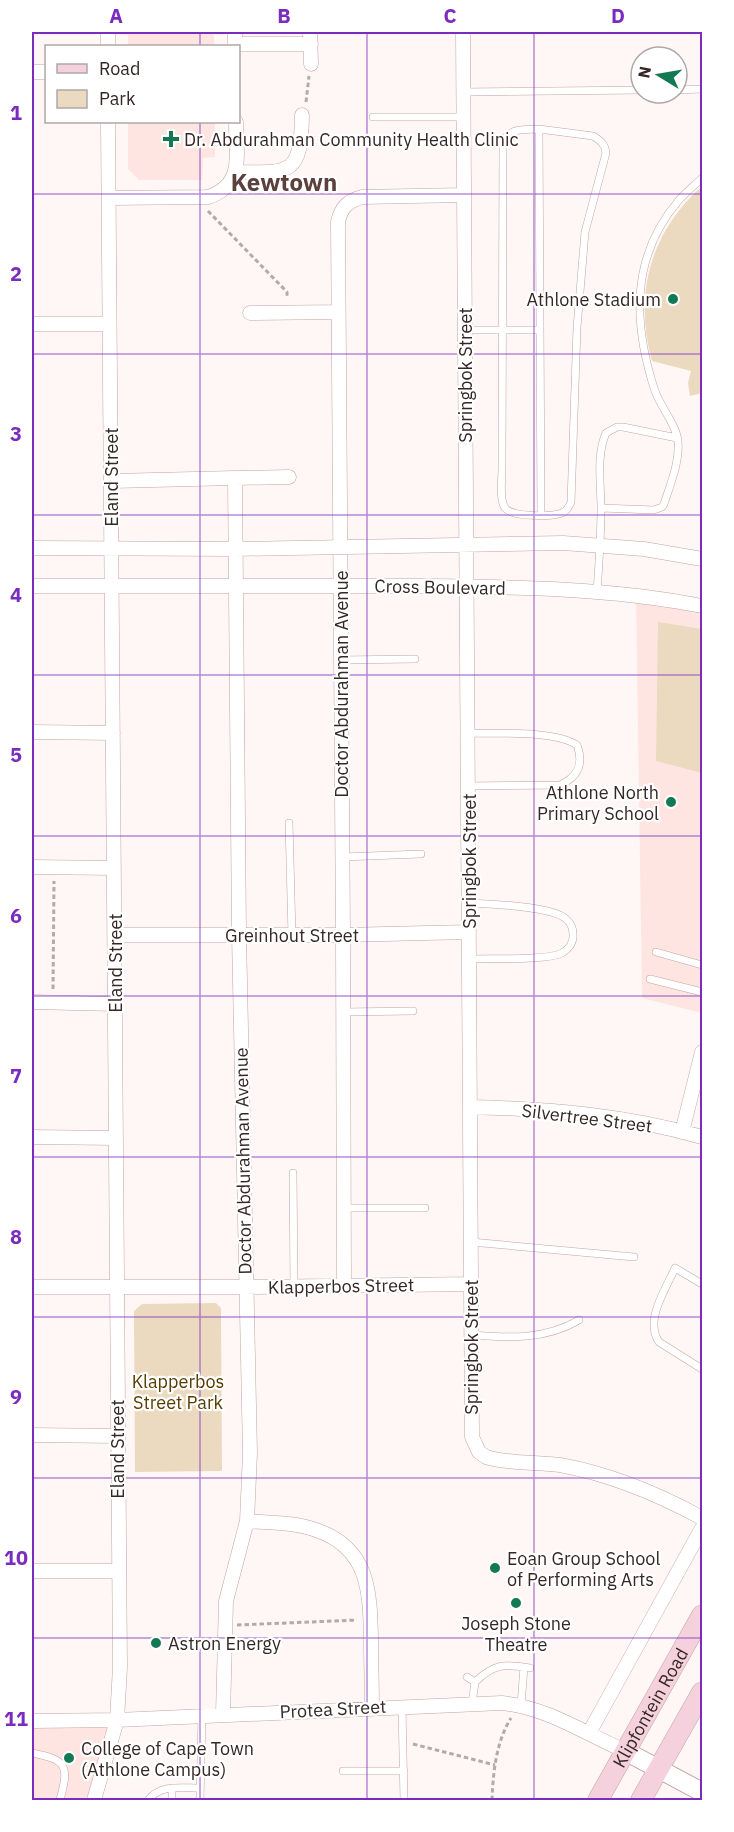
<svg xmlns="http://www.w3.org/2000/svg" width="734" height="1832" viewBox="0 0 734 1832" font-family="'IBM Plex Sans',sans-serif">
<rect width="100%" height="100%" fill="#fef7f6"/>
<path fill="#ffe5e1" d="M128 32H214V46H128Z
M128 122H215V157L203 158 202 180H139L128 169Z
M636 595 702 606V1013L642 998Z
M117 1720 94 1800H32V1721Z"/>
<path fill="#ebdabf" d="M699 189 702 190V393L690 396 688 383 691 371 652 361C634 297 649 235 699 189Z
M658 622 702 629V773L656 761Z
M216 1303 221 1308 222 1471 135 1472 134 1311 142 1304Z"/>
<g fill="none" stroke-linecap="round" stroke-linejoin="round">
<defs>
<path id="service" d="M677 90 702 89
M464 92 641 90
M373 117H463
M539 129 593 136C601 141 605 144 606 153L585 232 577 328 571 502C569 507 567 511 562 513 551 517 512 517 505 508 499 499 502 480 502 469L503 144C507 127 524 130 539 129Z
M539 129 541 515
M465 330H540
M601 508 654 510 662 507 664 504C670 485 680 462 678 441 676 424 661 408 655 391 633 324 630 257 679 200 686 192 695 185 702 178
M597 592C599 564 601 536 601 508 601 485 596 455 606 433L617 427H623L677 438
M341 660 415 659
M468 733C496 734 554 730 577 745 584 764 578 777 560 785L468 786
M289 823 292 935
M342 857 421 854
M469 903C491 904 549 906 565 918 570 922 573 928 573 934 574 942 569 949 562 953 545 961 491 958 469 959
M656 952 702 965
M650 979 702 992
M344 1012 413 1011
M293 1173 294 1286
M344 1208H425
M471 1242 634 1257
M702 1284 675 1268C666 1289 644 1320 659 1342L702 1369
M471 1335C509 1338 545 1340 579 1320
M467 1677 475 1682
M472 1704 475 1682C495 1663 504 1664 530 1668
M521 1705 524 1667
M402 1707 404 1800
M32 1753C68 1760 69 1766 60 1800
M343 1771H404
M148 1800C161 1784 181 1788 200 1788
M172 1800V1788
M200 1800 202 1716"/>
<path id="minor" d="M235 32V46
M310 32 311 64
M463 32 472 1437 479 1452 486 1457C509 1464 536 1462 560 1465 610 1474 658 1494 702 1518
M235 44H311
M108 46V32
M32 72H46
M236 172C291 173 301 175 302 115
M109 198 208 197C245 185 236 154 236 122
M250 313 338 312
M32 324H109
M235 478 289 477
M112 481 235 478 239 935 250 1453 247 1521 226 1601 223 1714
M32 548 235 549 563 543 644 549 702 559
M32 586C163 587 295 585 427 586 518 587 612 588 702 606
M32 732 113 733
M32 867 114 868
M115 935H343L469 932
M32 1002 115 1004
M470 1107C549 1109 626 1115 702 1137
M682 1132 702 1052
M32 1137 116 1138
M344 1286 343 935 338 222C341 207 348 201 362 197L463 195
M32 1287H245L471 1284
M32 1435 117 1436
M247 1521C270 1523 294 1522 316 1530 369 1548 370 1591 371 1639 371 1662 372 1685 372 1708
M32 1571H118
M32 1721 117 1720 502 1703C548 1708 584 1733 625 1751
M589 1733 702 1528
M94 1800 117 1720 120 1667 108 122"/>
<path id="tertiary" d="M625 1751 702 1792"/>
<g id="secondary">
<path id="s1" d="M598 1800 702 1615"/>
<path d="M641 1800 702 1692"/>
</g>
</defs>
<use href="#service" stroke="#c3a4a0" stroke-width="8"/>
<use href="#minor" stroke="#c3a4a0" stroke-width="15"/>
<use href="#tertiary" stroke="#c3a4a0" stroke-width="20"/>
<use href="#secondary" stroke="#c3a4a0" stroke-width="21"/>
<path stroke="#b3aaa9" stroke-width="3" stroke-dasharray="4.5 3" stroke-linecap="butt" d="M306 102 309 76
M208 211 287 292V298
M53 989 54 881
M237 1625 357 1620
M413 1744 495 1765
M492 1800C493 1773 496 1742 511 1718"/>
<use href="#service" stroke="#fff" stroke-width="7"/>
<use href="#minor" stroke="#fff" stroke-width="14"/>
<use href="#tertiary" stroke="#fff" stroke-width="18"/>
<use href="#secondary" stroke="#f5d1de" stroke-width="20"/>
</g>
<path fill="none" stroke="#7b2cbf" stroke-width="1.5" stroke-opacity="0.55" d="M200 32V46M367 32V1800M534 32V1800M200 122V1800M32 194H702M32 354H702M32 515H702M32 675H702M32 836H702M32 996H702M32 1157H702M32 1317H702M32 1478H702M32 1638H702"/>
<g fill="#127952" stroke="#fff" stroke-width="2">
<path d="M168 130h6v6h6v6h-6v6h-6v-6h-6v-6h6z"/>
<circle cx="673" cy="299" r="6"/>
<circle cx="671" cy="802" r="6"/>
<circle cx="495" cy="1568" r="6"/>
<circle cx="516" cy="1603" r="6"/>
<circle cx="156" cy="1643" r="6"/>
<circle cx="69" cy="1758" r="6"/>
</g>
<g text-anchor="middle" dominant-baseline="central" stroke-width="4.5" stroke-linejoin="round" paint-order="stroke">
<g font-size="18" fill="#342726" stroke="#fff" text-anchor="start">
<text x="184" y="139">Dr. Abdurahman Community Health Clinic</text>
<text x="661" y="299" text-anchor="end">Athlone Stadium</text>
<text x="659" y="792" text-anchor="end">Athlone North<tspan x="659" dy="21">Primary School</tspan></text>
<text x="507" y="1558">Eoan Group School<tspan x="507" dy="21">of Performing Arts</tspan></text>
<text x="516" y="1623" text-anchor="middle">Joseph Stone<tspan x="516" dy="21">Theatre</tspan></text>
<text x="168" y="1643">Astron Energy</text>
<text x="81" y="1748">College of Cape Town<tspan x="81" dy="21">(Athlone Campus)</tspan></text>
</g>
<g font-size="18" fill="#342726" stroke="#fff">
<text transform="translate(465 375) rotate(-90)">Springbok Street</text>
<text transform="translate(111 477) rotate(-90)">Eland Street</text>
<text transform="translate(440 587) rotate(1)">Cross Boulevard</text>
<text transform="translate(341 684) rotate(-90)">Doctor Abdurahman Avenue</text>
<text transform="translate(469 861) rotate(-90)">Springbok Street</text>
<text x="292" y="935">Greinhout Street</text>
<text transform="translate(115 963) rotate(-90)">Eland Street</text>
<text transform="translate(587 1118) rotate(7)">Silvertree Street</text>
<text transform="translate(243 1161) rotate(-91)">Doctor Abdurahman Avenue</text>
<text transform="translate(341 1286) rotate(-1)">Klapperbos Street</text>
<text transform="translate(471 1347) rotate(-90)">Springbok Street</text>
<text transform="translate(117 1449) rotate(-90)">Eland Street</text>
<text stroke="none"><textPath href="#s1" startOffset="106">Klipfontein Road</textPath></text>
<text transform="translate(333 1709) rotate(-3)">Protea Street</text>
</g>
<g font-size="18" fill="#573c00" stroke="#fff">
<text x="178" y="1381">Klapperbos<tspan x="178" dy="21">Street Park</tspan></text>
</g>
<g font-size="24" font-weight="bold" fill="#5b403d" stroke="#fff">
<text x="284" y="182">Kewtown</text>
</g>
</g>
<rect width="734" height="1832" fill="none" stroke="#ffffff" stroke-width="66"/>
<rect x="45" y="45" width="195" height="78" fill="#ffffff" stroke="#aea9a8" stroke-width="1.5"/>
<rect x="57" y="64" width="30" height="9" fill="#f5d1de" stroke="#aea9a8" stroke-width="1.5"/>
<text x="99" y="75" font-size="18" fill="#342726">Road</text>
<rect x="57" y="90" width="30" height="18" fill="#ebdabf" stroke="#aea9a8" stroke-width="1.5"/>
<text x="99" y="105" font-size="18" fill="#342726">Park</text>
<g transform="translate(659 75) rotate(281)"><circle r="28" fill="#ffffff" stroke="#aea9a8" stroke-width="1.5"/>
<path d="M0-4.5L10 22L0 15L-10 22Z" fill="#127952"/>
<text y="-9" font-size="16" font-weight="bold" text-anchor="middle" fill="#342726">N</text>
</g>
<rect x="33" y="33" width="668" height="1766" fill="none" stroke="#7b2cbf" stroke-width="2"/>
<g font-size="20" text-anchor="middle" font-weight="bold" fill="#7b2cbf">
<text x="116" y="23">A</text>
<text x="284" y="23">B</text>
<text x="450" y="23">C</text>
<text x="618" y="23">D</text>
<text x="16" y="120">1</text>
<text x="16" y="281">2</text>
<text x="16" y="441">3</text>
<text x="16" y="602">4</text>
<text x="16" y="762">5</text>
<text x="16" y="923">6</text>
<text x="16" y="1083">7</text>
<text x="16" y="1244">8</text>
<text x="16" y="1404">9</text>
<text x="16" y="1565">10</text>
<text x="16" y="1726">11</text>
</g>
</svg>
